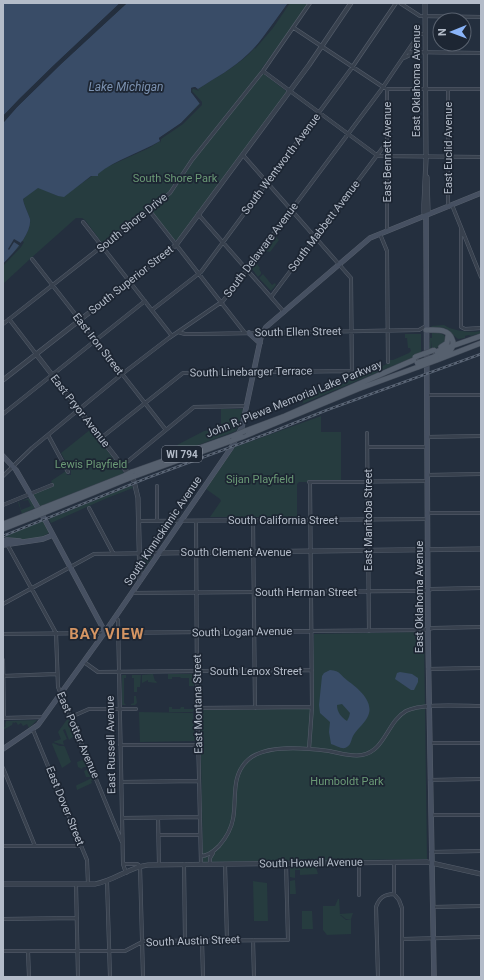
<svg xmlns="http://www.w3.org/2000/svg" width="484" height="980" viewBox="0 0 484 980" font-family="Roboto,sans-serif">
<rect width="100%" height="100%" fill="#242f3e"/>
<path fill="#263c3f" d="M288 3H309L260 71 286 91V93L177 240H174L149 208 103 244 85 220 82 218H76L30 259 3 284V264C12 254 32 234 30 219 28 212 24 206 23 199L38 187 58 196 65 195 92 176H98L97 174 107 167 149 148 160 141 191 92V88L198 89C215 78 234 68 249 54 264 39 276 20 288 3Z
M276 237 279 240 270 252H271L265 251 268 250Z
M256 263 260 268 259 269 261 272V274L258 277 252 269Z
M263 274 272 285 275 283 276 285 271 291 259 278Z
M444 325C452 331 471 333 481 331V333L471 336 469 335 465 336V338L458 339 445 328 432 327 431 326Z
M432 333C438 333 444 332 446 339L443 345 432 350 431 341V350L429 351 430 338H432Z
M405 334H421V354L295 407 303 403 304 391H328L349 381V375H353L354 379 389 363 390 360H393L409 353 411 351 410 348H408L407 338H405Z
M221 409H243L239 424 236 431 182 451 177 445 204 431 221 428Z
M321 416V432H341V480H308L307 482H299L297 484V518L295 517H210L221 501 220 499 206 489 235 447Z
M91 429 124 473 39 507 32 494 53 485 51 481 66 471 67 475H71V471L61 453Z
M131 485 133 488 107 498 51 523 49 519Z
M29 498 35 508 22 514 18 502H19L21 510 31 506 28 500 22 501Z
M43 521 49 532C43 541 13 540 5 536Z
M152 555V557L142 572 141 556Z
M421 632 424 633V635L427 859 203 862 200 710 313 709 314 634Z
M153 674 155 681H156L157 683 148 682V680L142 683V675Z
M194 674V686H189V678H181L180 677H172V679H168V674Z
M122 675H126V678H124V703L126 705H122Z
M132 675H141L140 687H137V692H134V696H136L137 703 135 705H131V704L134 703V678H132Z
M169 707H172V709H180L181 707H184V709H194L193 712H169Z
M139 712 193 713 195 741 140 742Z
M68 718 75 735 69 740 65 729 63 730 67 739 63 741 64 745 53 742 61 739 58 732Z
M37 720 29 728 27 724 23 726 21 723 18 725 16 722 14 723 13 722 12 725 3 730V728L6 726 5 725 6 721Z
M53 743 60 746H64L65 747 71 762 62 768 52 744Z
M85 759 88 767H83L82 769 78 767 77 762Z
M88 769 93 780 91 781 92 783 77 790 76 786 77 785 90 779V777H86L84 771Z
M290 867H316L318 874 300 875V870H295V878L290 877Z
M295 880 296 894H290V881Z
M253 881 267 883 268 921H254Z
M338 899H339L340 914 353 913 351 919H346L341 915H340L346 920V927V920L351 919V934L327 935 323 930V906H335Z
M302 911H312L313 929H302Z"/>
<path fill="#394c67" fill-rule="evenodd" d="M3 3H120L53 66 3 116Z
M127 3H288C276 20 264 39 248 54 234 68 215 78 198 89L195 87 191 88V92L200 103 181 123 159 138 160 141C140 153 116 159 98 174V176H91L64 197 58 196 38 188 23 199C24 206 28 212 30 219 32 234 12 254 3 264V123L17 107 61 64Z
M330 670C341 671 340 675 348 681 359 689 376 703 367 718 363 725 357 729 353 736 351 740 351 746 345 748 341 749 335 745 331 744L329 732 330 722 320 713 319 705 322 676 324 673ZM342 704 350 713 349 717 347 721C341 717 337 712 337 705Z
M400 672 412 674 418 678V682L414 690H411L395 679 397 673Z"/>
<path fill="#242f3e" d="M120 3H122L91 34 84 39 54 67 17 104 73 50 83 42 113 13 124 3H127L61 64 17 107 3 123V120L14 108 3 118V116L19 99 53 66Z
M288 3H290L273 28 255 49V48Z
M195 87 199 91 194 89H193L192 91 202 102V105L183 124 161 139V143L159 138 181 123 200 104 191 92V88Z
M14 239 21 243 22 241 24 242 21 247 3 266V264L20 246 14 242 9 250 8 249Z"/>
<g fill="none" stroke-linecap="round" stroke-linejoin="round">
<defs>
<path id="minor" d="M400 3 420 16 481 17
M294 28 383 87 387 89V231
M407 52 481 53
M403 58 406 57 414 53
M263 71 378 156 481 157
M387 89H481
M448 89V207
M243 155 351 278 352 375
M452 205 481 277
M149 210 245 333
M198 214 284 312
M83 222 172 336
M461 227V327L465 329 481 328
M380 234 387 251 388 362
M32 259 166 430
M271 297 387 142
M152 310 201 272 351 69 396 3
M9 319 36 354
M3 324 170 193 192 160 263 71 310 3
M178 332 185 334H201L419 330 426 326
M427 395H481
M3 414 145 301
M367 433 369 631
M48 435 68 472
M427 437 481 436
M101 438 183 373 351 371
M368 447H427
M122 466 194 407 247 406
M427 475 481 474
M3 476 32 448 122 374 169 338 223 301 381 90 417 37 421 34H425
M309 482 427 481
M157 486V521
M3 505 52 485
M89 508 113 553
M427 513H481
M253 520 255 708
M139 521 427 519
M196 521 197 690 201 864
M7 544 56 633 58 687 122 842
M132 593 408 591H423L432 589 481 588
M3 604 94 554 159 553
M115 618 118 620 123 864 126 873
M3 634 423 630 433 628 481 627
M3 660 4 718
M84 662 98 672 312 670
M428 669 481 668
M3 676 57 674
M197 708 312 707
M71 717 89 709H136
M3 718 43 717
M33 730 87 860 88 884
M430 743H481
M120 745H198
M309 749 312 707 310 482
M3 768 35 846
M430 780 481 779
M121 782 199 781
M431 815H481
M122 818 200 817
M158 818 159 865
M159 835H200
M3 846H81
M431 852 481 851
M201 856C208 856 214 851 219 846 226 838 231 830 233 819 237 799 230 775 249 759 267 744 306 748 329 751 340 753 351 757 362 755 385 751 387 722 406 711 422 703 462 706 481 706
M394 862V894L399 900 402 908V977
M359 863V895
M123 864H137L140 866 143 977
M184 864 185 940
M210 864V858L213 853
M225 864 227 940
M107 881 110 977
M76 884 78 977
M433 907 481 906
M3 919 77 918
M403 939 481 937
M202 940 203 977
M253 940 254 977
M3 951H125L144 941 288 940 286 864
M28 951 29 977
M378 977 376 907C379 898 384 894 394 894"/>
<path id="tertiary" d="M425 3 426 159 424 204V213L426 216
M426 216 428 211 427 177
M36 354 134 481 138 498 140 581
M3 380 176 245 309 65 351 3
M159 553 481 549
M3 884H95C114 881 129 867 148 865L427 862 481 874"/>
<path id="secondary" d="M426 216 428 637 434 977
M249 333 260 343
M3 456 16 470 45 520 105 632
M3 541 7 540 20 541
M3 545 43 539 53 535
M3 749 38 725 105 632 231 448 242 427 261 337 266 327 370 238 481 193"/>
<path id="primary" d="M426 330C436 330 448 328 452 339 454 343 453 347 450 351L436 356
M441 347 447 343 448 336
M435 352 481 336
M437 360 481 343
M245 431 285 416 416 359
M242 437 358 389 418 367
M132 472 233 436
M135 476 231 441
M43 508 124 476
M46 512 127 479
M3 524 34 512
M3 529 36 516"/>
</defs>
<use href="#minor" stroke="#565f6c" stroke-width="4"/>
<use href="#tertiary" stroke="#565f6c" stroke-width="5"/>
<use href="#secondary" stroke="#565f6c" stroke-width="5.5"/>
<use href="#primary" stroke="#414a57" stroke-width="6"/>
<use href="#minor" stroke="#38414e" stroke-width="3"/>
<use href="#tertiary" stroke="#38414e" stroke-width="4"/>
<use href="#secondary" stroke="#465061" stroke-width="4.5"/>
<use href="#primary" stroke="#56606e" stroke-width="5"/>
<defs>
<path id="rail" d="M3 536 147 478 269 433 327 410 481 354"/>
</defs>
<use href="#rail" stroke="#5a6575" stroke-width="2.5"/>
<use href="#rail" stroke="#1d2633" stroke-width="1" stroke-dasharray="3" stroke-linecap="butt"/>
<defs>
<path id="primary-bridge" d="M415 357 434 350
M417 363 436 356
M418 367 437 360
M233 436 245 431
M231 441 242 437
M124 476 132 472
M127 479 135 476
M34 512 43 508
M36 516 46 512"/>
</defs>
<use href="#primary-bridge" stroke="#414a57" stroke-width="6" stroke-linecap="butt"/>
<use href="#primary-bridge" stroke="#56606e" stroke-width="5"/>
</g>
<g text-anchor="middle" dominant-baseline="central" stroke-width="3.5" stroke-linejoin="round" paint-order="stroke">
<rect fill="#1d2633" stroke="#878f9c" stroke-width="1" x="162" y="446" width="40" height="16" rx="3"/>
<g font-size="10" font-weight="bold" fill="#b4bcc9">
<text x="182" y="454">WI 794</text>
</g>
<g font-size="11" fill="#b4bcc9" stroke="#1d2633">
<text transform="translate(416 81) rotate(-90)">East Oklahoma Avenue</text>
<text transform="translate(448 148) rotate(-90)">East Euclid Avenue</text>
<text transform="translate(387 152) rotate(-90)">East Bennett Avenue</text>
<text transform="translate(281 164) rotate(-53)">South Wentworth Avenue</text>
<text transform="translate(132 223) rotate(-39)">South Shore Drive</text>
<text transform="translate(324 226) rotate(-53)">South Mabbett Avenue</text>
<text transform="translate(261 250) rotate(-53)">South Delaware Avenue</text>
<text transform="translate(131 280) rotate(-38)">South Superior Street</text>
<text transform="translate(298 332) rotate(-1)">South Ellen Street</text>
<text transform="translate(98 344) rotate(52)">East Iron Street</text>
<text transform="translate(251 372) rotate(-1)">South Linebarger Terrace</text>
<text transform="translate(294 399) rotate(-22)">John R. Plewa Memorial Lake Parkway</text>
<text transform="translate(80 411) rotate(52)">East Pryor Avenue</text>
<text x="283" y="520">South California Street</text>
<text transform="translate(368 520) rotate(-90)">East Manitoba Street</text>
<text transform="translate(163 531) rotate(-56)">South Kinnickinnic Avenue</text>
<text x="236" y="552">South Clement Avenue</text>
<text x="306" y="592">South Herman Street</text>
<text transform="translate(419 597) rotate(-90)">East Oklahoma Avenue</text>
<text transform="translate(242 632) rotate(-1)">South Logan Avenue</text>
<text x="256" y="671">South Lenox Street</text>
<text transform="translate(198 704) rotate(-91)">East Montana Street</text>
<text transform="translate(78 735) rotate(67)">East Potter Avenue</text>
<text transform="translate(111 745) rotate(-91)">East Russell Avenue</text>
<text transform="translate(65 806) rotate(68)">East Dover Street</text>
<text transform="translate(311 863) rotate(-1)">South Howell Avenue</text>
<text transform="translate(193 941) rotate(-2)">South Austin Street</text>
</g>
<g font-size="11" fill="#6b9a76" stroke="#1d2633">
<text x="175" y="178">South Shore Park</text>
<text x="91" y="464">Lewis Playfield</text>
<text x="260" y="479">Sijan Playfield</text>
<text x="347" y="781">Humboldt Park</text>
</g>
<g font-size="12" font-style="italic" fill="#7c92b1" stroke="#1d2633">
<text x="126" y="87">Lake Michigan</text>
</g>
<g font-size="15" font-weight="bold" letter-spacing="1" fill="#d59563" stroke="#1d2633">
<text x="107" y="634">BAY VIEW</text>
</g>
</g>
<rect width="484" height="980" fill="none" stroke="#b4bcc9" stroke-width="8"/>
<g transform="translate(452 32) rotate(269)"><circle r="19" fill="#1d2633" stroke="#59626f"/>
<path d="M0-3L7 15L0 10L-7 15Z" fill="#8ab4f8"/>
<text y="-6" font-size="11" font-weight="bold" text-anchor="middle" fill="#b4bcc9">N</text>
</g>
</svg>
